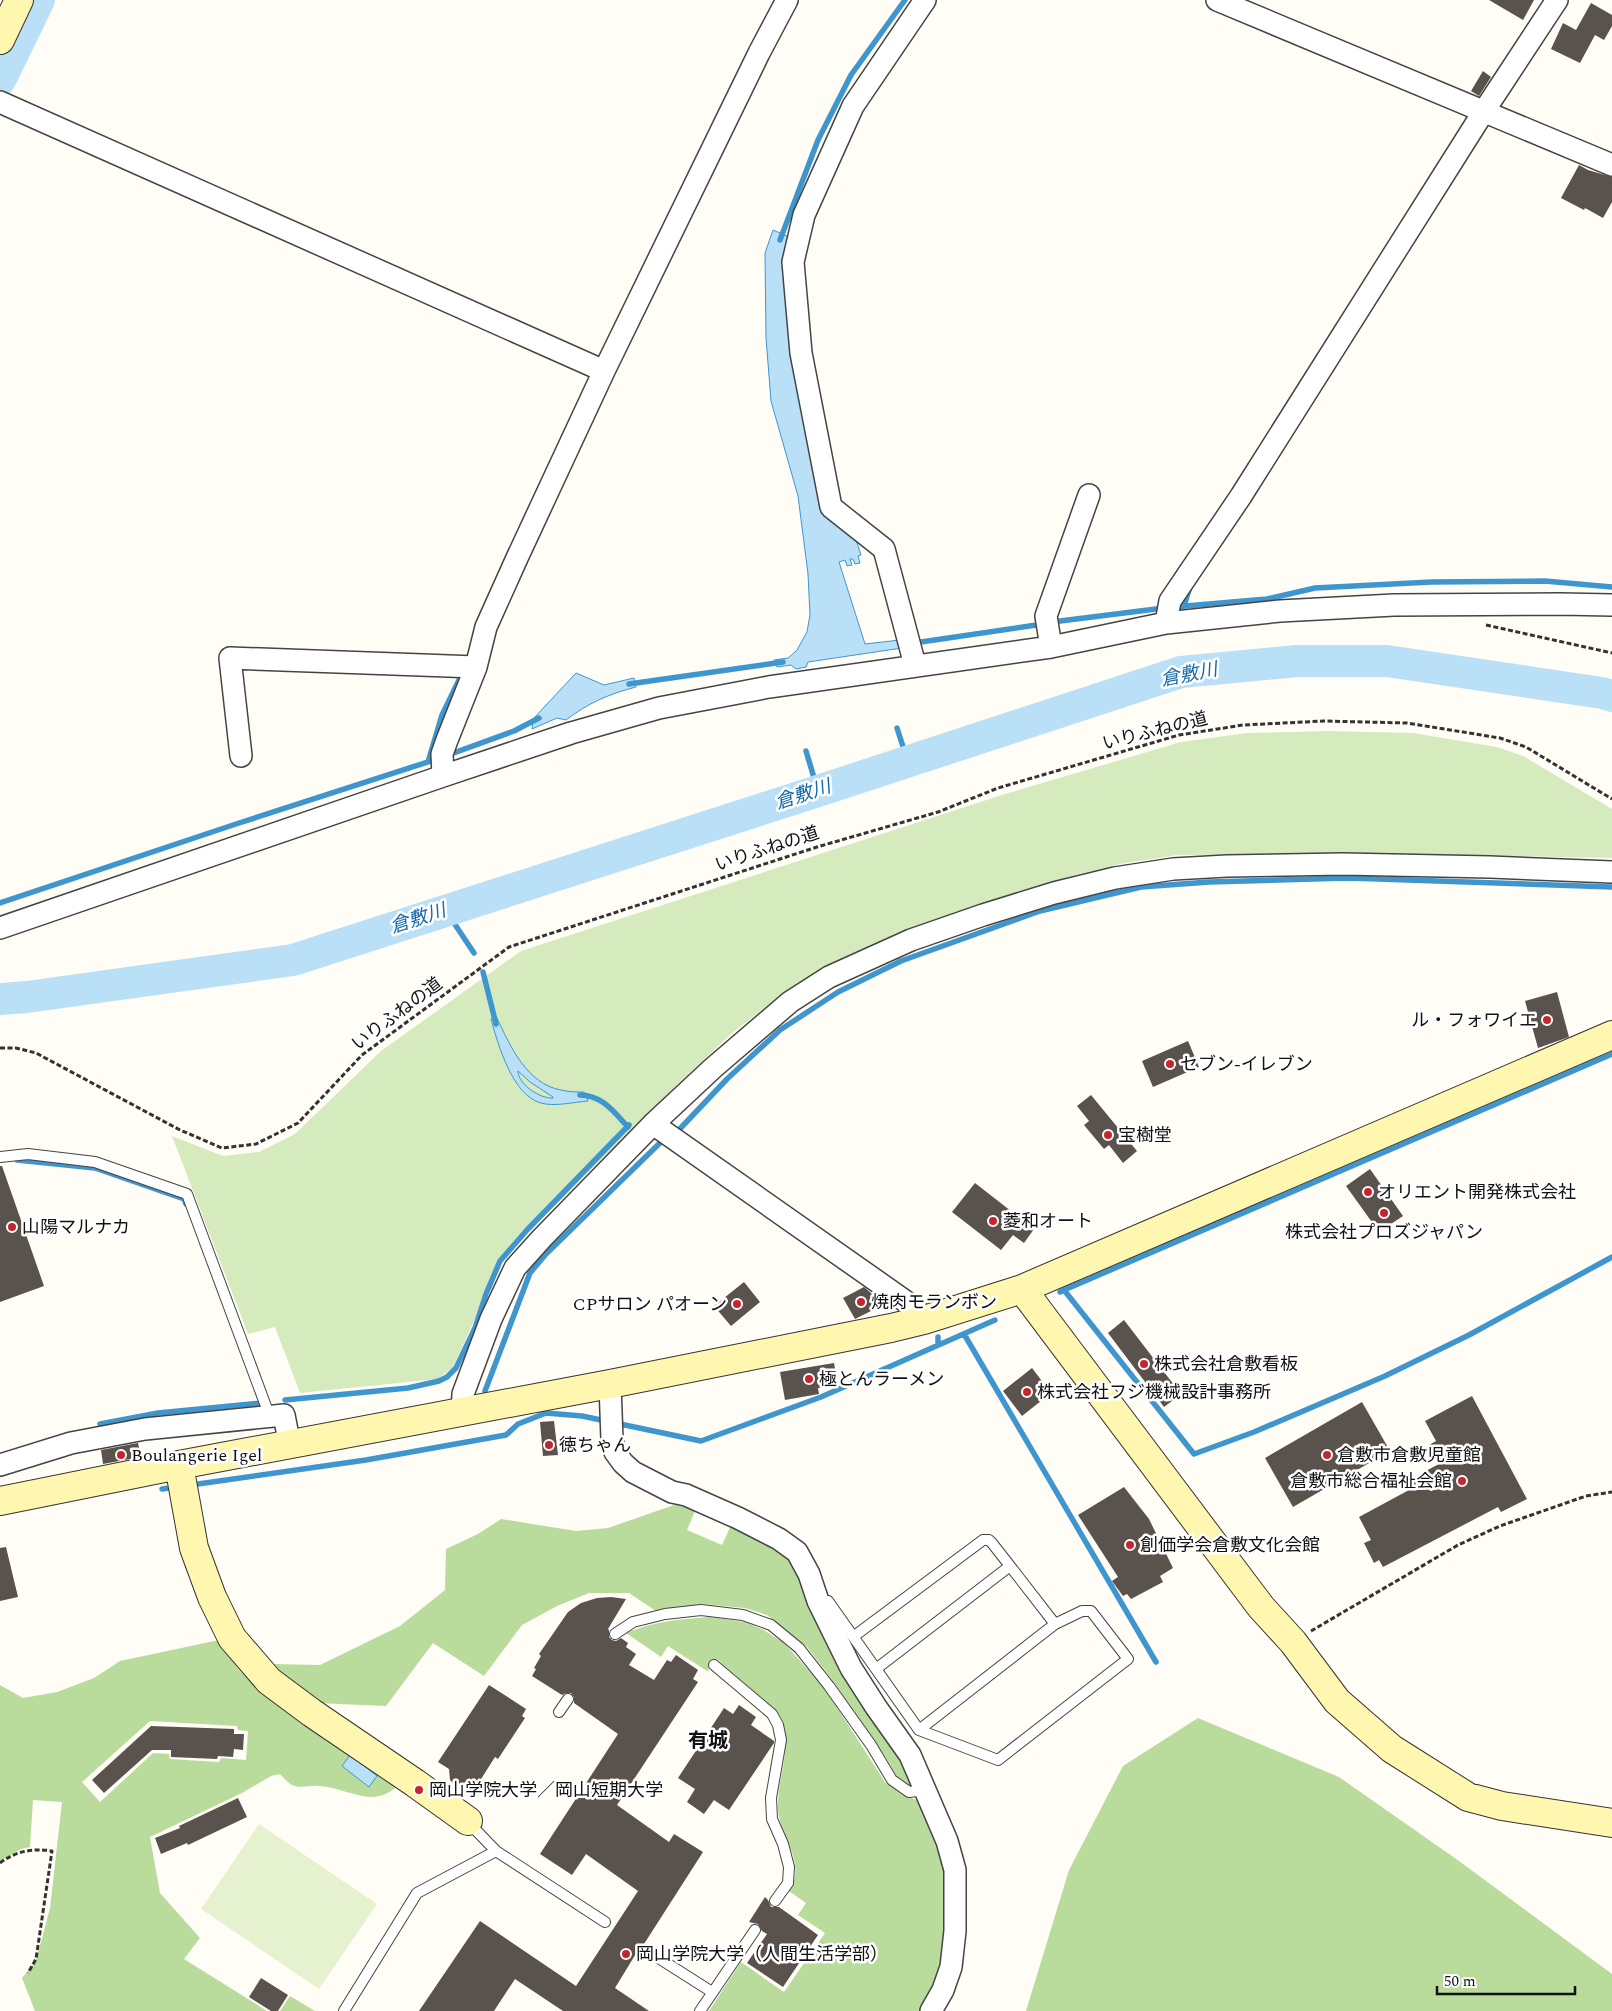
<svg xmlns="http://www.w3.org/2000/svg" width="1612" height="2011" viewBox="0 0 1612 2011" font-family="Spectral,'Noto Sans JP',serif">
<rect width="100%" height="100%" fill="#fffdf5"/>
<path fill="#d5ebbd" d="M1328 731 1413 733 1497 747 1523 756 1612 809V858L1409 854 1178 855 1125 863 1074 875 897 933 831 964 777 998 731 1034 680 1082 523 1237 501 1262 453 1367 438 1379 300 1393 275 1327 248 1334 172 1136 223 1156 259 1152 295 1134 381 1051 521 951 1002 795 1181 742 1247 733Z"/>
<path fill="#b9dc9c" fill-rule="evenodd" d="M674 1505 696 1509 687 1530 722 1545 731 1525 791 1553 913 1783 910 1786 899 1780 885 1756 831 1678 807 1647 767 1615 745 1608 702 1604 656 1611 629 1593H589L557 1606 522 1625 484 1676 433 1643 386 1706 316 1703 271 1664 320 1665 400 1626 445 1590 446 1549 478 1534 501 1519 576 1531 608 1528Z
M711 1617 745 1622 762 1629 784 1643 823 1686 885 1782 902 1795 920 1801 931 1822 947 1873 945 1959 923 2011H709L741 1962 784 1992 825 1933 798 1915 806 1903 789 1891C808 1862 779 1837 778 1808 777 1778 793 1748 781 1718 778 1710 727 1669 717 1659L707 1671 668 1646 661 1657 626 1633C654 1621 681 1619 711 1617Z
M219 1640 238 1669 261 1693 397 1786C373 1810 346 1787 319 1786 310 1785 300 1789 292 1785 288 1783 283 1777 280 1774L271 1776 242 1793 150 1837 160 1893 200 1938 184 1959 267 2011H35L22 1978 36 1961 50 1908 62 1802 33 1800 30 1847 21 1849 0 1861V1685L23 1698 57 1692 94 1678 120 1661ZM150 1721 237 1726 238 1730 248 1731 246 1760 221 1758 219 1762 170 1759 169 1754 153 1753 100 1802 82 1782Z
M1198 1718 1339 1777 1459 1861 1612 1974V2011H1026L1069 1870 1123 1766Z
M290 1996 315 2011H280Z"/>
<path fill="#e6f2cf" d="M259 1824 377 1904 319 1989 201 1909Z"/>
<path fill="#b9e0f7" stroke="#3f96cf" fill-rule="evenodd" d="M773 230 789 237 820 483 854 534 861 555 858 556 860 563 855 564 853 559H850L852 565 847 566 845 560 839 562 865 644 900 640 902 648 808 662 806 667 796 669 791 665 777 667 774 660 788 658 797 650 807 632 810 615 808 574 798 496 771 401 766 338 765 253Z
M576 673 604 685 634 678 636 687C609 694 588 703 566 720L557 718 532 729 533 719Z
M497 1018C510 1046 527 1084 561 1090 569 1092 577 1092 584 1092L588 1101C574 1102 554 1107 541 1103 513 1096 498 1045 491 1019ZM518 1071 530 1082 553 1097V1098C540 1099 518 1084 518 1071Z
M350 1755 377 1776 369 1787 342 1766Z"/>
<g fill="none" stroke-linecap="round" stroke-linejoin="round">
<path stroke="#3f96cf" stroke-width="5.5" d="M780 240 818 140 851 75 905 0
M1184 606 1190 587
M1174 607 1267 599 1315 588 1431 582 1545 581 1612 587
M1052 622 1164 608
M914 643 1043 624
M629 684 783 662
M897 728 908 762
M806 751 818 791
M448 755 514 731 539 718
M428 762 442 715 459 680
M0 903 236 824 437 759
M446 911 474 953
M483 972 496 1024
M580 1095C602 1095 614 1112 628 1127
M675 1134 727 1079 780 1030 838 992 901 961 1040 911 1141 887 1209 882 1348 878 1612 887
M17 1160 95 1168 184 1199 186 1204
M1064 1290 1612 1054
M1060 1292 1064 1290 1194 1454 1254 1432 1385 1376 1469 1335 1612 1257
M964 1334 1156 1662
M938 1337V1345
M485 1391 530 1273 546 1254 664 1139
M285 1400 408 1388 439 1381 447 1377 456 1368 475 1328 486 1294 500 1261 527 1230 629 1125
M100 1424 158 1413 262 1403
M191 1485 366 1460 506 1435 518 1424 546 1413 582 1416 701 1441 821 1397 995 1320
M162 1489 177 1487"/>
<path stroke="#b9e0f7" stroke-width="32" d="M0 80 39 0
M0 999 27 997 293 960 818 791 1181 672 1297 661H1387L1602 693 1612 696"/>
</g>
<path fill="#5a524d" d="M1489 0H1534L1523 20Z
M1591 3 1612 15V26L1604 40 1595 35 1580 63 1551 49 1563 23 1576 30Z
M1483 71 1491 77 1479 96 1471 91Z
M1579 165 1588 170 1612 177V202L1603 218 1585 208 1584 210 1561 198Z
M1557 992 1569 1037 1538 1048 1525 1001Z
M1188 1041 1199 1067 1153 1087 1142 1061Z
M1091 1095 1137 1151 1123 1163 1109 1145 1104 1149 1084 1125 1089 1121 1077 1106Z
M0 1166H2L44 1286 0 1302Z
M1370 1169 1403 1216 1379 1232 1346 1186Z
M975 1183 1034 1229 1024 1243 1013 1235 1001 1250 952 1212Z
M744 1282 760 1302 731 1326 714 1306Z
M864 1287 871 1293 879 1307 855 1319 843 1298Z
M1124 1320 1181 1394 1164 1407 1108 1333Z
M834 1363 838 1385 818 1388 819 1394 785 1400 780 1372Z
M1032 1368 1051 1393 1022 1416 1003 1391Z
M1472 1396 1527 1499 1501 1512 1498 1507 1383 1567 1379 1560 1374 1563 1364 1543 1371 1540 1359 1517 1409 1490 1405 1482 1439 1464 1429 1445 1436 1441 1425 1421Z
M1362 1402 1390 1451 1293 1507 1265 1458Z
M554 1421 558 1455 543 1456 540 1422Z
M138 1443 141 1457 103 1464 101 1450Z
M1124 1487 1149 1519 1173 1568 1160 1576 1163 1582 1131 1599 1127 1594 1123 1596 1112 1581 1118 1577 1078 1515Z
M6 1547 18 1597 0 1601V1548Z
M611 1597 626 1599 608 1629 609 1630V1637L612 1640 616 1641 621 1638 628 1643 626 1647 636 1654 629 1665 654 1680 667 1660 671 1662 676 1655 698 1670 693 1679 698 1682 617 1805 669 1842 674 1834 703 1852 644 1944 640 1947 615 1988 649 2011H563L515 1979 494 2011H419L480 1921 576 1986 638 1891 586 1854 572 1875 540 1854 618 1734 574 1703V1697L571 1693H566L562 1695 532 1676 536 1669 534 1668 541 1656 539 1654 568 1612 581 1603 597 1598Z
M489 1685 526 1709 522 1716 525 1718 498 1759 495 1757 476 1787 468 1782 455 1785 450 1780 449 1769 438 1762Z
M739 1705 756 1717 751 1725 774 1741V1743L729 1810 714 1800 704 1814 687 1802 695 1789 678 1778 724 1708 733 1714Z
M151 1726 234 1729V1734H244L243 1750 234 1749 233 1757 218 1756 217 1759 171 1757V1750H152L104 1793 92 1780Z
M238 1798 247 1817 188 1845 187 1843 161 1854 155 1838 180 1828 179 1826Z
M765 1897 768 1900 771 1907H779L818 1935 783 1987 747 1963 767 1934 762 1931 758 1924 749 1922Z
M261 1978 288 1995 278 2011H271L249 1997Z"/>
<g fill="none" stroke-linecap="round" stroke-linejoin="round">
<defs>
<path id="lane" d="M0 1157 28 1154 95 1162 187 1194 270 1417
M828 1601 919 1730 998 1760 1128 1659 1091 1611H1082L1055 1624
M615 1634 633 1622 665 1614 701 1610 743 1615 771 1625 799 1648 829 1686 871 1745 892 1780 909 1792 925 1790
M857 1634 983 1540H989L992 1543 1010 1566
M714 1665 772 1714 778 1725 781 1740 771 1798 772 1819 783 1844 789 1867 788 1883 775 1901
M876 1669 1010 1566 1055 1624 919 1730
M559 1712 568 1699
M468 1822 496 1851 605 1922
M646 1950 712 1992
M344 2011 417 1893 496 1851
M700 2011 755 1930"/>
<path id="street" d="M1217 0 1612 165
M0 102 604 371
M1166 623 1170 601 1241 496 1484 111 1557 0
M1051 647 1046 616 1089 495
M915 665 884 549 831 507 801 353 793 262 804 215 853 106 925 0
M241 756 230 658 476 667
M443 776 442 754 447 740 476 667 486 627 517 558 604 371 759 53 787 0
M0 928 443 776 571 733 659 708 769 687 1051 647 1166 623 1280 611 1394 605 1560 604 1612 605
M653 1124 915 1308 924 1320
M610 1384 612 1440 615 1452 623 1463 633 1472 672 1492 686 1495 738 1518 779 1539 797 1552 809 1574 818 1601 851 1668 876 1707 910 1755 947 1841 955 1870V1931L951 1967 943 1990 931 2011
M462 1412 463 1394 491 1319 515 1268 542 1238 653 1124 713 1068 790 1002 829 977 911 940 983 915 1054 893 1115 878 1173 869 1227 866 1343 864 1490 867 1612 872
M0 1465 71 1443 145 1429 284 1415 290 1446"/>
<path id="secondary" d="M0 40 19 0
M1022 1289 1261 1607 1293 1642 1337 1701 1392 1749 1468 1797 1502 1806 1612 1823
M179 1465 194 1548 212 1597 232 1638 269 1681 312 1713 415 1783 468 1821
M0 1501 179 1465 610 1384 891 1328 924 1320 1022 1289 1612 1035"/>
</defs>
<use href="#lane" stroke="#444" stroke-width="12"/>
<use href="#street" stroke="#444" stroke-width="24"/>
<use href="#secondary" stroke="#333" stroke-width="30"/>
<path stroke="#333" stroke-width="3" stroke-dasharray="5 2.5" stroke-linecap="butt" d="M1486 625 1612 653
M0 1048H16L36 1053 180 1130 222 1148 256 1144 298 1123 362 1055 509 947 817 847 938 812 998 788 1179 735 1243 725 1324 721 1407 723 1500 738 1526 747 1612 799
M1311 1631 1458 1545 1500 1526 1586 1496 1612 1492
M0 1863C16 1851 33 1848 52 1851L36 1959 28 1973"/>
<use href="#lane" stroke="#fff" stroke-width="10"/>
<use href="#street" stroke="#fff" stroke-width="21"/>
<use href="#secondary" stroke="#fff6b0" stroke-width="28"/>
</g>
<g fill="#c4262e" stroke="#fff" stroke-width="2">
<circle cx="1547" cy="1020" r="5"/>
<circle cx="1170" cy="1064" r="5"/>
<circle cx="1108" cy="1135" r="5"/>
<circle cx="1368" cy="1192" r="5"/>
<circle cx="1384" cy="1213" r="5"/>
<circle cx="993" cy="1221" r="5"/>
<circle cx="12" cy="1227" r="5"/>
<circle cx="861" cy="1302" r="5"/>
<circle cx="737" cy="1304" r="5"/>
<circle cx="1144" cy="1364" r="5"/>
<circle cx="809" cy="1379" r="5"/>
<circle cx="1027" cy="1392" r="5"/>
<circle cx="549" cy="1445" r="5"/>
<circle cx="121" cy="1455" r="5"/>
<circle cx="1327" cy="1455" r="5"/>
<circle cx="1462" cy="1481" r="5"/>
<circle cx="1130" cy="1545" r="5"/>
<circle cx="419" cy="1790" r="5"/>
<circle cx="626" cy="1954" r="5"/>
</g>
<g text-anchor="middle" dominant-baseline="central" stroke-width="5" stroke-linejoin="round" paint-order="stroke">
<g font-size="18" fill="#111" stroke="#fff">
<text transform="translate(1155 731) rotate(-14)">いりふねの道</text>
<text transform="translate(767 849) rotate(-18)">いりふねの道</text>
<text transform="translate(397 1014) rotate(-37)">いりふねの道</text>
</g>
<g font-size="18" fill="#111" stroke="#fff" text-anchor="start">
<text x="1537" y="1020" text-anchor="end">ル・フォワイエ</text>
<text x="1180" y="1064">セブン-イレブン</text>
<text x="1118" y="1135">宝樹堂</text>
<text x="1378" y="1192">オリエント開発株式会社</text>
<text x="1003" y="1221">菱和オート</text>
<text x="22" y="1227">山陽マルナカ</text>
<text x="1384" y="1232" text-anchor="middle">株式会社プロズジャパン</text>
<text x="871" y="1302">焼肉モランボン</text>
<text x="727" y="1304" text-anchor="end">CPサロン パオーン</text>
<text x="1154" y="1364">株式会社倉敷看板</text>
<text x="819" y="1379">極とんラーメン</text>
<text x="1037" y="1392">株式会社フジ機械設計事務所</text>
<text x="559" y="1445">徳ちゃん</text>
<text x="131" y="1455">Boulangerie Igel</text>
<text x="1337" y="1455">倉敷市倉敷児童館</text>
<text x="1452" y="1481" text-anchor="end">倉敷市総合福祉会館</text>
<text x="1140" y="1545">創価学会倉敷文化会館</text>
<text x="429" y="1790">岡山学院大学／岡山短期大学</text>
<text x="636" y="1954">岡山学院大学（人間生活学部）</text>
</g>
<g font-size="19" font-style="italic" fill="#1768a6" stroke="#fff">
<text transform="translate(1189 675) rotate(-11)">倉敷川</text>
<text transform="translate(803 795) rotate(-18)">倉敷川</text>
<text transform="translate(418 919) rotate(-18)">倉敷川</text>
</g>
<g font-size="20" font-weight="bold" fill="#111" stroke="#fff">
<text x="708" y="1741">有城</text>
</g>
</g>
<path d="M1437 1986v8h138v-8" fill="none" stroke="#111111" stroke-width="2.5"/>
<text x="1444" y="1986" font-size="15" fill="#111111" stroke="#ffffff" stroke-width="4" paint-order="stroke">50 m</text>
</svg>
